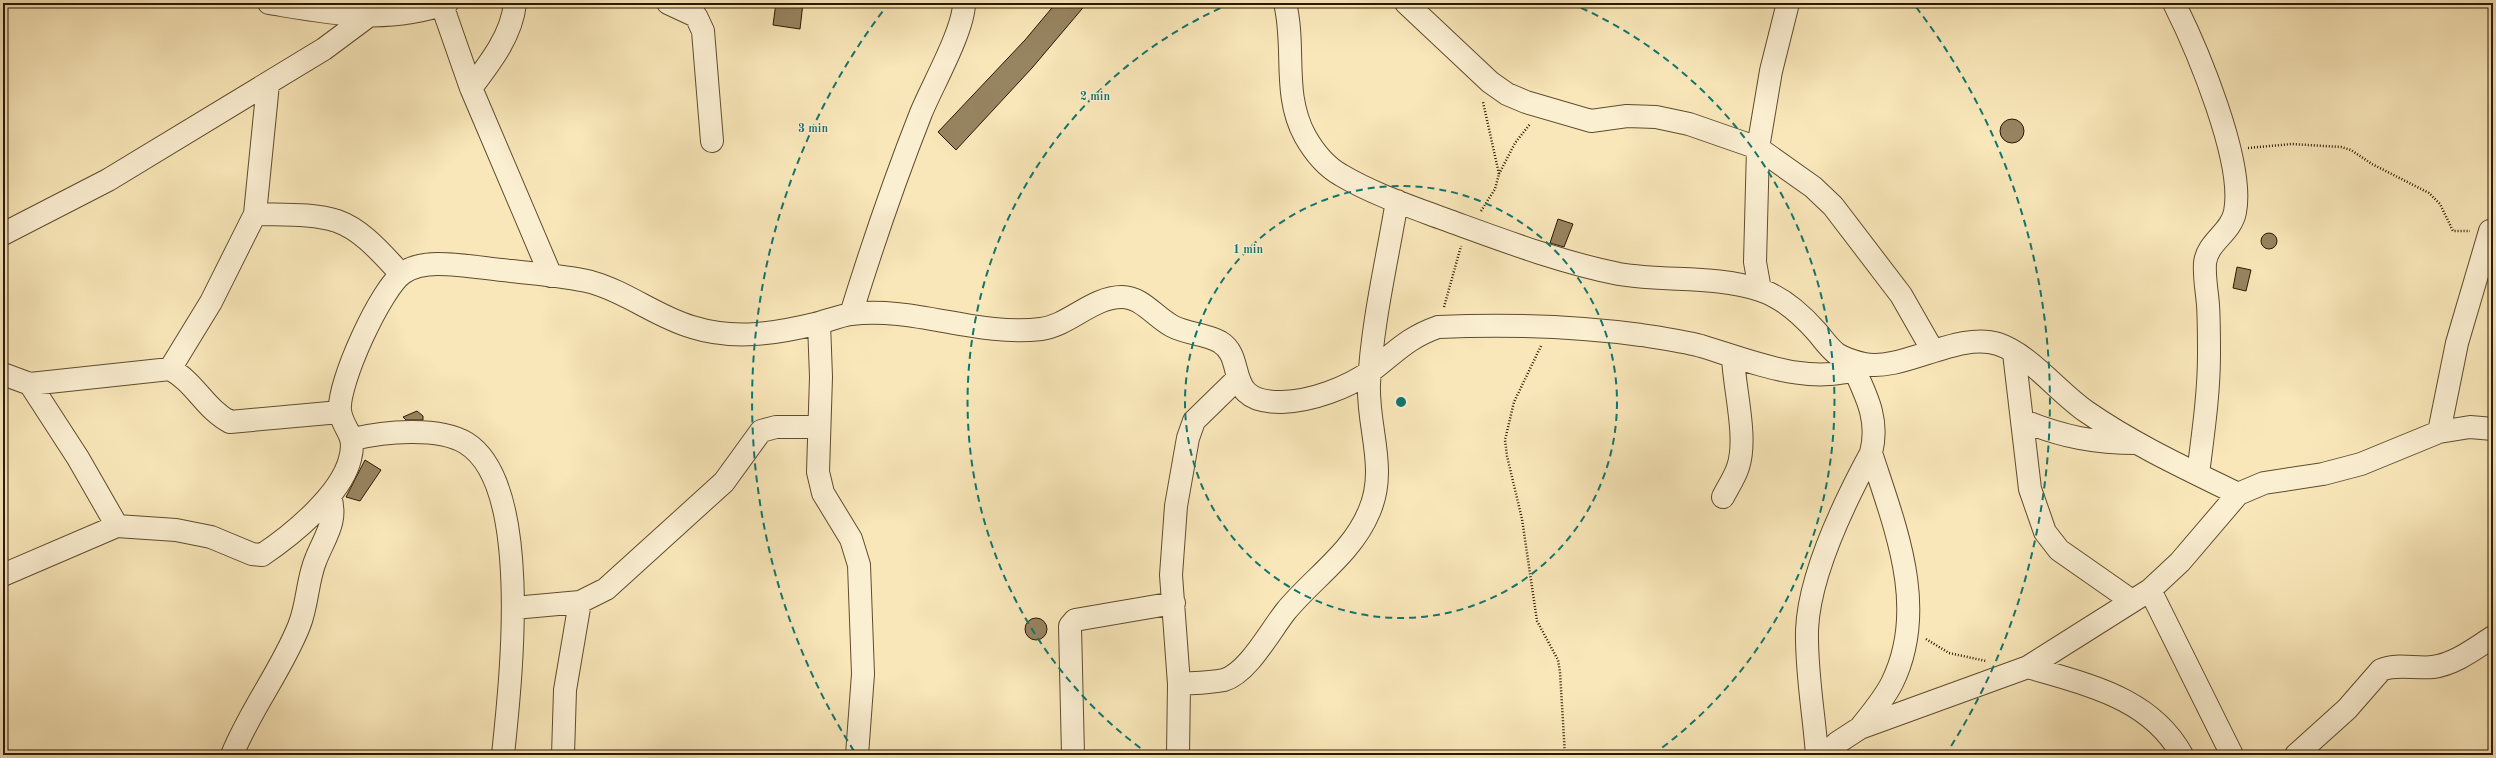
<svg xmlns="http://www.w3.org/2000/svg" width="2496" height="758" viewBox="0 0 2496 758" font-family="'Old Standard TT',serif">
<rect width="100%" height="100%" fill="#f9e7b9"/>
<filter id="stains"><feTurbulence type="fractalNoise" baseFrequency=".005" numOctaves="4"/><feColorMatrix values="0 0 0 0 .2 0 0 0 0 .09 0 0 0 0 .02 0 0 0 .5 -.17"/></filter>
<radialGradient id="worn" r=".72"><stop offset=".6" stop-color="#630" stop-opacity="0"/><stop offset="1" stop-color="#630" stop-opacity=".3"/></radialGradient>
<path fill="#978460" stroke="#2c1800" d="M776 3H803L800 29 773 25Z
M1056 3H1087L1032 68 956 150 938 132 1025 40Z
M2000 131a12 12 0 1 1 24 0a12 12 0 1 1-24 0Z
M1558 219 1573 224 1564 247 1550 243Z
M2261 241a8 8 0 1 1 16 0a8 8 0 1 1-16 0Z
M2237 267 2251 270 2246 291 2233 288Z
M417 411 423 416V420H406L403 417Z
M365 460 381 470 360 501 346 497Z
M1025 629a11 11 0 1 1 22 0a11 11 0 1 1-22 0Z"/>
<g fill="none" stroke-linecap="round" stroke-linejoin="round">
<defs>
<path id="minor" d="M269 3C330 13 386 25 447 3
M668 3 696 16 703 31 712 141
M1285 3C1296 48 1282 94 1305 136 1314 152 1325 166 1341 175 1373 194 1409 206 1444 219 1502 240 1559 262 1619 274 1666 282 1715 275 1760 290 1782 297 1802 315 1817 332 1823 339 1829 348 1837 354 1845 359 1855 362 1864 364 1902 372 1958 331 1998 344 2029 354 2059 393 2087 412 2133 444 2187 469 2238 494
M1406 3 1490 82 1507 94 1526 102 1591 121 1627 116 1656 117 1689 124 1758 148 1813 187 1833 206 1901 295 1933 351
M2174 3C2197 49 2245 162 2235 212 2231 233 2207 242 2205 263 2204 278 2207 291 2208 305 2209 321 2209 338 2209 354 2209 394 2203 434 2198 474
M442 5 471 88 551 276
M471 88C490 63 512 35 515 3
M255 214C281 215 313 213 337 221 363 230 383 255 401 274
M3 234 108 180 324 49 367 17
M1760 290 1755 262 1758 148 1771 71 1788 3
M851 314C872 246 895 179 921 113 932 86 964 30 964 3
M819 323 821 377 818 472 823 493 851 539 859 565 863 674 857 755
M2014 353 2030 489 2045 532 2059 550 2132 601
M170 369 211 302 255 214 268 84
M3 374 30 384 170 369C195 382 205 409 230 422L340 412
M30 384 78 458 117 526
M2024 421C2063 437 2095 443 2137 443
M2439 432 2457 343 2490 231
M353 439C383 432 438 426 466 443 534 485 510 686 503 755
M1723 497C1728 487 1735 477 1738 467 1748 438 1734 388 1733 357
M3 575 117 526 176 530 211 537 252 554 262 555C292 535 341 495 350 459 357 433 343 431 340 411 337 384 381 288 403 273 413 266 426 264 438 264 463 264 487 269 511 271 538 274 566 276 591 282 627 292 657 317 692 327 733 340 774 334 815 324 827 321 839 316 851 314 914 306 978 337 1041 329 1070 325 1092 297 1122 297 1142 297 1155 317 1172 326 1187 334 1206 334 1220 342 1248 359 1221 403 1282 402 1312 401 1347 388 1371 371 1396 352 1407 338 1438 327 1505 324 1574 326 1641 335 1660 338 1682 341 1701 346 1754 362 1814 389 1868 365
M2150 590 2232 755
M514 608 580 602 606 589 724 482 761 431 776 427H819
M2028 667C2087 685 2150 697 2182 755
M1179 684C1193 683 1209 683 1224 680 1248 673 1270 631 1286 611 1313 578 1352 553 1369 512 1388 469 1367 427 1369 384 1372 323 1387 261 1397 201
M1860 728C1871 714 1884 699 1892 683 1929 608 1895 527 1871 453
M232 755C250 710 281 671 299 626 308 604 307 580 316 559 325 536 338 522 330 496
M563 755 565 690 580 602
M1073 755 1070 626 1075 620 1174 603
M1178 755 1179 684 1171 575 1176 506 1188 438 1194 421 1237 379
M1817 755C1814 713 1806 672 1807 630 1809 575 1845 501 1871 453 1879 422 1868 399 1855 371
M1824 755 1837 743 1860 728 2028 667 2150 590 2180 562 2238 494 2264 483 2323 474 2361 464 2439 432 2470 427 2493 429
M2296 755 2347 709 2381 670C2396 663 2416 669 2433 667 2455 664 2474 649 2493 637"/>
</defs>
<use href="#minor" stroke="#5f4c2e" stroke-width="24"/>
<path stroke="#2c1800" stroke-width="2.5" stroke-dasharray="1 2" stroke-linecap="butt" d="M2248 148 2292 144 2341 147 2351 150 2372 164 2429 193 2440 204 2453 231H2470
M1499 174 1515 143 1530 124
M1481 211 1495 189 1499 174 1483 102
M1444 307 1461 246
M1541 346 1514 402 1505 440 1507 456 1522 519 1537 621 1558 660 1560 672 1565 755
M1926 639 1949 653 1986 661"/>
<use href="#minor" stroke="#fbefd2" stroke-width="22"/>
</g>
<g fill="none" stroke="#0f766e" stroke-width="2" stroke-dasharray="7 5">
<circle cx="1401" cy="402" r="216"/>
<path d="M1150 755A433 433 0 0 1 1232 3M1570 3A433 433 0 0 1 1652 755"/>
<path d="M854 751A649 649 0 0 1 886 7M1916 7A649 649 0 0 1 1948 751"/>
</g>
<circle cx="1401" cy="402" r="6" fill="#0f766e" stroke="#fbefd2" stroke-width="2"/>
<g font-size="12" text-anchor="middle" font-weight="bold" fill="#0f766e" stroke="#fbefd2" stroke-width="3" stroke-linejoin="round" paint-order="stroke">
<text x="1095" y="100">2 min</text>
<text x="813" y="132">3 min</text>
<text x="1248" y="253">1 min</text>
</g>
<rect width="2496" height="758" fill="none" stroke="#f9e7b9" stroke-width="16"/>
<rect x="4" y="4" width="2488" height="750" fill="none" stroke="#2c1800" stroke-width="2"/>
<rect x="8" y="8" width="2480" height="742" fill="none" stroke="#2c1800"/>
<rect width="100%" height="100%" filter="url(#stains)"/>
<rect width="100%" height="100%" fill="url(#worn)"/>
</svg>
